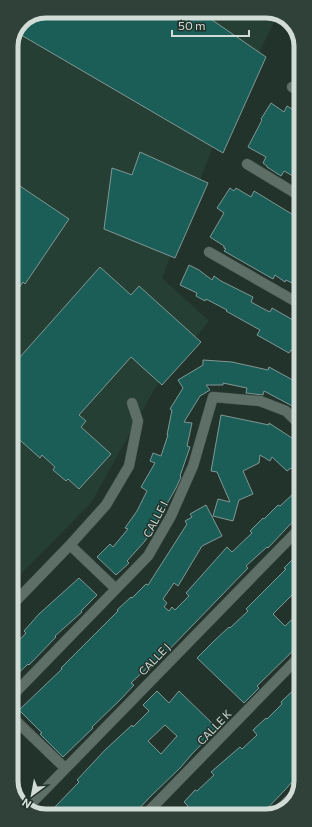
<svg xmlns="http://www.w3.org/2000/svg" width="312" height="827" viewBox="0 0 312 827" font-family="Commissioner,sans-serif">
<rect width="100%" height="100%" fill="#22332c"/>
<path fill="#263f35" d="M46 11H271L278 14 213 147 162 278 209 321 155 388 91 503 12 583 11 44 21 21Z"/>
<path fill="#1b5d57" stroke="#819794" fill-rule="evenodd" d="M46 11H199L266 57 223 153 16 32 21 21Z
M300 99V180L284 171 281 176 267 167V166L263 163 266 157 248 147 262 120 261 119 271 103 284 112 287 106 294 110Z
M140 152 208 183 175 258 104 229 112 168 132 175Z
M11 180 69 219 25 284 23 282 11 299Z
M230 188 234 191 236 188 251 197 254 191 300 219V270L292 283 286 280 285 282 275 275 273 279 224 251 226 249 224 248V246L210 237 224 213 217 208Z
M189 265 199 270 212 280 214 276 221 281 253 297 251 302 262 308 270 312 272 308 300 324V355L291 350 289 353 257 335 260 330 226 311 227 310 206 299 205 301 196 296 197 293 180 285Z
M100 267 131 295 139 286 201 342 162 385 131 357 79 415 86 421 81 427 111 454 79 489 68 479 66 481 53 470 55 467 42 455 40 458 12 433V366Z
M203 360 232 362 268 370 269 367 300 384V405L298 409 264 391 263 395 246 393 247 388 223 383V385H206L210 390 200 396 184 422 192 423 187 446 190 447 180 476 181 477 176 488 160 516 161 517 145 541 127 561 129 563 116 575 97 557 110 544 113 547 128 529 125 528 137 511 147 491 141 487 155 463 150 461 153 453 161 456 168 435H167L172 410 170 409 183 388 178 380 203 365Z
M221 415 269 425V423L295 440 300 445V477L291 468 287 471 272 457 270 461 260 455 259 463 243 471 253 494 239 500 233 521 213 516 218 499 230 502 217 472 211 471Z
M294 493 301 500V513L268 548 267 547 246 566 248 568 162 657 149 670 147 668 131 683 134 685 120 700 92 727 93 728 63 757 40 734 42 733 19 710 62 669 61 668 118 611 117 610 131 597 132 598 146 584 148 585 187 524 185 521 192 517 190 514 206 505 222 536 202 546 178 586 174 583 163 599 167 603 164 607 169 611 172 607 175 610 189 596 186 593 227 547 232 552 252 533 250 531 263 518 264 519 278 505 280 506Z
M301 551V586L273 614 285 626 301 611V643L257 686 259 688 244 703 197 658 214 641 229 627 230 628 248 611 246 609 286 569 284 568Z
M79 578 97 595 81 611 82 612 55 636 56 637 29 665 28 664 12 679V648L26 633 24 631 39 614Z
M301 683V772L284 791 261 815H179L188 806 184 802 195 790 197 791 214 775 211 772 240 747 242 749 257 735 253 730 266 718 267 719 282 704 281 702Z
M157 691 169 703 179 691 217 728 192 754 180 768 150 797 133 815 88 816 82 809 76 816H58L52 810 79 782 77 780 105 750 132 725 133 727 149 711 143 705ZM165 725 177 736 161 754 148 741Z"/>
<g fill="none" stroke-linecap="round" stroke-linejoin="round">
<defs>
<path id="minor" d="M292 87 300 91
M247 164 300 196
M209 252 300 304
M70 545 116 589
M12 605 70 545 106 505 129 466 138 421 132 403
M12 696 148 556 171 516 193 466 213 397 260 401 286 411 300 425
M12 717 65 768
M26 809 301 527
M145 815 301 655
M274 815 298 791"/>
</defs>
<use href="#minor" stroke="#43514b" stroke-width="11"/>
<use href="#minor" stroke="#5d6f67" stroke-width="10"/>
</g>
<g text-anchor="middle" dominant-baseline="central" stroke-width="3" stroke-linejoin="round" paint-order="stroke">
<g font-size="11" fill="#d2dcd7" stroke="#22332c">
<text transform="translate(155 519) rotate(-62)">CALLE I</text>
<text transform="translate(154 659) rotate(-46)">CALLE J</text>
<text transform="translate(214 727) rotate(-46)">CALLE K</text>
</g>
</g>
<path d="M0 0H312V827H0ZM46 18H266A28 28 0 0 1 294 46V781A28 28 0 0 1 266 809H46A28 28 0 0 1 18 781V46A28 28 0 0 1 46 18Z" fill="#30413a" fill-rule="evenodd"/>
<path fill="none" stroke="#d2dcd7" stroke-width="5" d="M46 18H266A28 28 0 0 1 294 46V781A28 28 0 0 1 266 809H46A28 28 0 0 1 18 781V46A28 28 0 0 1 46 18Z"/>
<g transform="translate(32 795) rotate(212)" stroke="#22332c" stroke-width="3" paint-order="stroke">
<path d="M0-3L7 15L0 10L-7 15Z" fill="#d2dcd7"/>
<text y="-6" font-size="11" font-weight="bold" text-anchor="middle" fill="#d2dcd7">N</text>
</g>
<path d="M172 30v6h77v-6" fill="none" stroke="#d2dcd7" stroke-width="2"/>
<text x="178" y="30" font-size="12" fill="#d2dcd7" stroke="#22332c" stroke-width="3" paint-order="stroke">50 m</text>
</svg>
